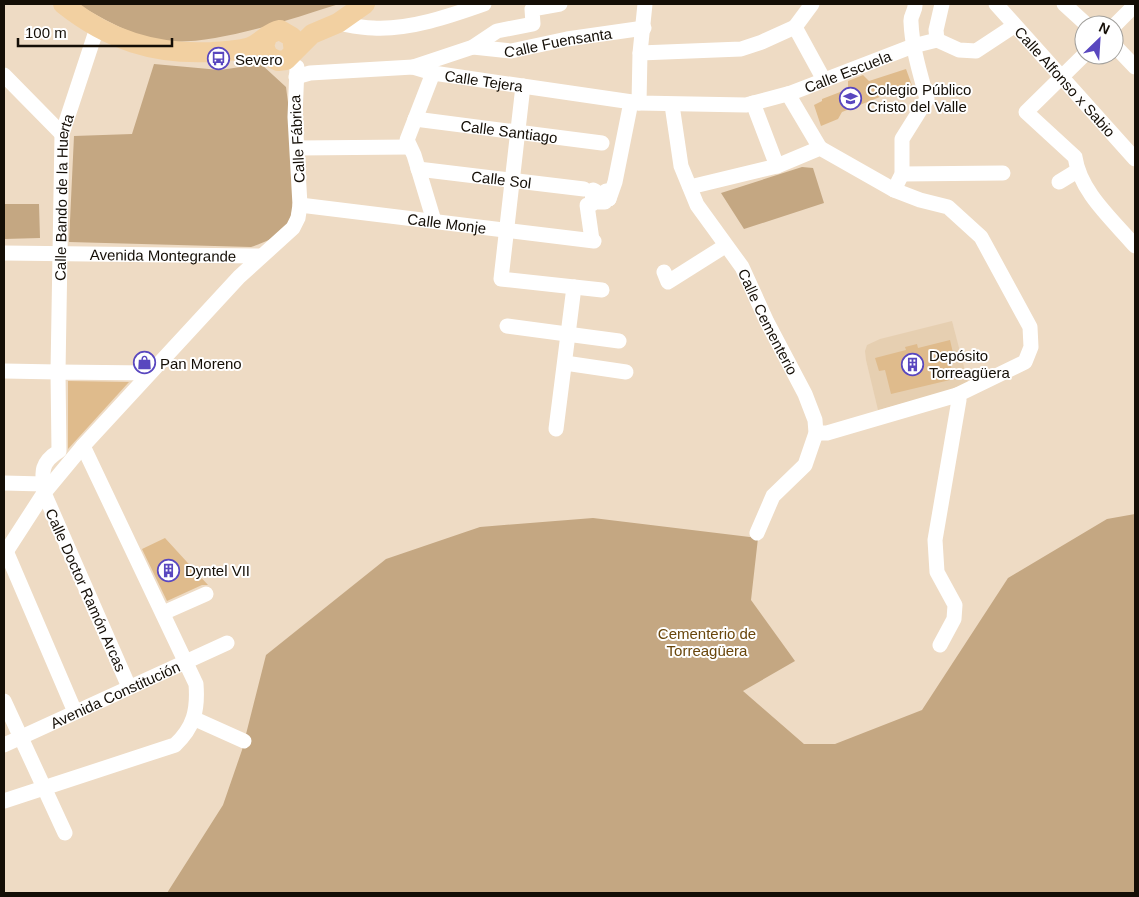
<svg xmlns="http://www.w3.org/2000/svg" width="1139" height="897" viewBox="0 0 1139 897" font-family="Helvetica,sans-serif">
<rect width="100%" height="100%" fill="#eedbc4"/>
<path fill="#e6cfb1" d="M952 321 969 386 878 410 866 360 865 351 867 345 880 339Z"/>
<path fill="#c4a782" d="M77 4H339C291 19 206 49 157 40 128 34 102 18 77 4Z
M154 64 220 70 261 64 286 87C290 120 305 201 285 228 277 238 262 243 251 247L69 242 74 136 132 134Z
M802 167 813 168 824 203 744 229 721 193Z
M4 204H39L40 238 4 239Z
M1135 514V893H167L223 805 242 750 266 655 386 559 480 527 593 518 758 538 751 600 795 661 743 691 804 744H835L922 710 1008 578 1107 519Z"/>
<path fill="#dfbb8c" d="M906 69 914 91 896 97 890 93 842 112 838 119 821 126 814 105 822 101V99L848 89V81L863 75 869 81Z
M950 340 953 353 948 354 954 379 891 394 885 370 879 371 875 358 906 350 905 347 917 344 918 348Z
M68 381 129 382 68 449Z
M165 538 208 585H202L167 601 142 549Z"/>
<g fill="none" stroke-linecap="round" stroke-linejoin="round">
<g stroke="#fff" stroke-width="15">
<path d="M812 4 795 27 824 80"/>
<path id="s1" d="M996 4 1135 159"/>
<path d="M1064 4 1087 25"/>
<path d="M338 23C349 25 361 28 373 28 410 30 450 16 484 4"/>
<path d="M1114 26 1134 6"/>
<path d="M937 40 936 30 942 4"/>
<path d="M1114 45 1135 67"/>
<path id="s2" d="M473 47 511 51 567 39 644 28"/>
<path d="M640 53 741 49 762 42 795 27"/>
<path d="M1084 55 1026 112 1075 157C1080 192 1113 220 1135 246"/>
<path d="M413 67 473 47 497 31 533 24 532 9 560 4"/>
<path d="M433 73 407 140 414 155 434 221"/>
<path d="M4 75 62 134"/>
<path id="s3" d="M296 77 310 73 413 67 433 73 639 103 746 105 791 93 913 46 937 40 959 50 976 51 1014 26"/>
<path d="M523 86 501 279 602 290"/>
<path d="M788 94 820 148"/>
<path d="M639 103 640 53 645 4"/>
<path d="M753 103 777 166"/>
<path id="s4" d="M672 105 681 166 697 205 742 267 767 322 805 394 815 420 816 433 805 465 773 496 757 533"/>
<path id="s5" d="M415 119 602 143"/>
<path d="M298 148 410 147"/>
<path id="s6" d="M418 169 584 189"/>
<path d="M902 174 1003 173"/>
<path d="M1059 182 1077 171"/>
<path d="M690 187 777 166 820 148 894 190 920 200 948 207 981 237 1030 327 1031 347 1025 362 957 395"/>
<path d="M894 190 902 174V139L927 99C920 73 912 48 911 22 910 15 916 11 915 4"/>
<path d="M609 199 615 182 631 102"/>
<path id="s7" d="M300 205 594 241"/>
<path d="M592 240 587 205 592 204 593 190 595 191 594 202H605L606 191 609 192V199"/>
<path id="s8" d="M4 253 261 256"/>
<path d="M664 272 668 282 725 246"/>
<path d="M507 326 619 341"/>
<path d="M565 363 626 372"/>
<path id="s9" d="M4 371 58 372 62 134 97 28"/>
<path d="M556 429 574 287"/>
<path d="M816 433H827L957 395 959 400 935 540 937 572 955 605 954 619 940 645"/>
<path d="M4 483 43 484"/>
<path d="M4 551H6L75 712"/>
<path d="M4 555 44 493 83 446 239 277 293 228 298 218 300 205 295 117 297 67"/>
<path d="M163 613 206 594"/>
<path d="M129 687 44 493C42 472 40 463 59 451L58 372 149 373"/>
<path d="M4 701 65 833"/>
<path d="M195 719 244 741"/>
<path id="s10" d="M4 745 227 643"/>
<path d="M4 801 175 745C194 727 198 710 196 684L83 446"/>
</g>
<path stroke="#f2d0a1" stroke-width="20" d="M63 4C108 40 155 55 212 52 224 51 236 51 247 48 260 45 267 32 280 30L292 37 294 52
M267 37 264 46 268 56 278 61 286 60 312 34 338 23 365 4"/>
</g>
<defs>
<symbol id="bus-ring" viewBox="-11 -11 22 22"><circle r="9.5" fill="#fff" stroke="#5947bf" stroke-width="1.5"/><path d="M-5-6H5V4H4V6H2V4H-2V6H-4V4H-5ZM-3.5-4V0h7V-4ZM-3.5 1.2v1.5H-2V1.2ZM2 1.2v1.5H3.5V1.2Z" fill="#5947bf"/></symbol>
<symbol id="school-ring" viewBox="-11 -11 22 22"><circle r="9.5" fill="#fff" stroke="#5947bf" stroke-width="1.5"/><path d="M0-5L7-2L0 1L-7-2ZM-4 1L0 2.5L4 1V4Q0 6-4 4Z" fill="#5947bf"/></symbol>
<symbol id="shop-ring" viewBox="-11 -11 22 22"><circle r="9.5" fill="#fff" stroke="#5947bf" stroke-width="1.5"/><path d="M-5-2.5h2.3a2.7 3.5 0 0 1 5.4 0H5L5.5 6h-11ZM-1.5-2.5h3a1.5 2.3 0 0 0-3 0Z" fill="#5947bf"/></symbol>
<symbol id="building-ring" viewBox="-11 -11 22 22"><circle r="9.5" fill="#fff" stroke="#5947bf" stroke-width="1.5"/><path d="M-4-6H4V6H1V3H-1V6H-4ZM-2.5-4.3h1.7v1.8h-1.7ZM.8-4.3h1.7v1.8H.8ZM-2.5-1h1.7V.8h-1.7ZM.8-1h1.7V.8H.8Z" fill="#5947bf"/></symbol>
</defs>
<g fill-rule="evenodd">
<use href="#bus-ring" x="206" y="46" width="25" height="25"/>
<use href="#school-ring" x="838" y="86" width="25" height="25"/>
<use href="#shop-ring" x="132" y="350" width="25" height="25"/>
<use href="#building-ring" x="900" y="352" width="25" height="25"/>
<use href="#building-ring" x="156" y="558" width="25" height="25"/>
</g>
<g text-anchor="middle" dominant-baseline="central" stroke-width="4" stroke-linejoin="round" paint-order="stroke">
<g font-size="15" fill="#140e06" stroke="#fff">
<text stroke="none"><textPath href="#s2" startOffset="86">Calle Fuensanta</textPath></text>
<text stroke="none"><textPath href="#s3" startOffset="561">Calle Escuela</textPath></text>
<text stroke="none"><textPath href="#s3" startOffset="190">Calle Tejera</textPath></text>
<text stroke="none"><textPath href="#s1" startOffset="104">Calle Alfonso x Sabio</textPath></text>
<text stroke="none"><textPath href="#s5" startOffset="95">Calle Santiago</textPath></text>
<text transform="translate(297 139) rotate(-93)">Calle Fábrica</text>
<text stroke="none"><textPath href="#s6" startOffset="84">Calle Sol</textPath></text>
<text stroke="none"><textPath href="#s9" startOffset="229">Calle Bando de la Huerta</textPath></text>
<text stroke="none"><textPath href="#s7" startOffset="148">Calle Monje</textPath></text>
<text stroke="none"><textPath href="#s8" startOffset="159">Avenida Montegrande</textPath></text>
<text stroke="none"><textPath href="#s4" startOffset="241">Calle Cementerio</textPath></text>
<text transform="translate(86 590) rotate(66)">Calle Doctor Ramón Arcas</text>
<text stroke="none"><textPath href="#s10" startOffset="122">Avenida Constitución</textPath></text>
</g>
<g font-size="15" fill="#140e06" stroke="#fff" text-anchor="start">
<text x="235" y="59">Severo</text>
<text x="867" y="89">Colegio Público<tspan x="867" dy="17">Cristo del Valle</tspan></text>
<text x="929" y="355">Depósito<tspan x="929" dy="17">Torreagüera</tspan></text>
<text x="160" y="363">Pan Moreno</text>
<text x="185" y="570">Dyntel VII</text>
</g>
<g font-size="15" fill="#69460c" stroke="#fff">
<text x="707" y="633">Cementerio de<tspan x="707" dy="17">Torreagüera</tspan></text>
</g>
</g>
<rect width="1139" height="897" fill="none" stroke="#140e06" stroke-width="10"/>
<g transform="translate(1099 40) rotate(25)"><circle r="24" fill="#ffffff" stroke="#a19f9b"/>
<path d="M0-4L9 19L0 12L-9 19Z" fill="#5947bf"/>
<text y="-8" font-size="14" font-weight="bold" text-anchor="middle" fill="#140e06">N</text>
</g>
<path d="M18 38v8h154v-8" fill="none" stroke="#140e06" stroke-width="2.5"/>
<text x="25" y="38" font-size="15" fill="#140e06" stroke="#ffffff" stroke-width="4" paint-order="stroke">100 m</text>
</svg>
